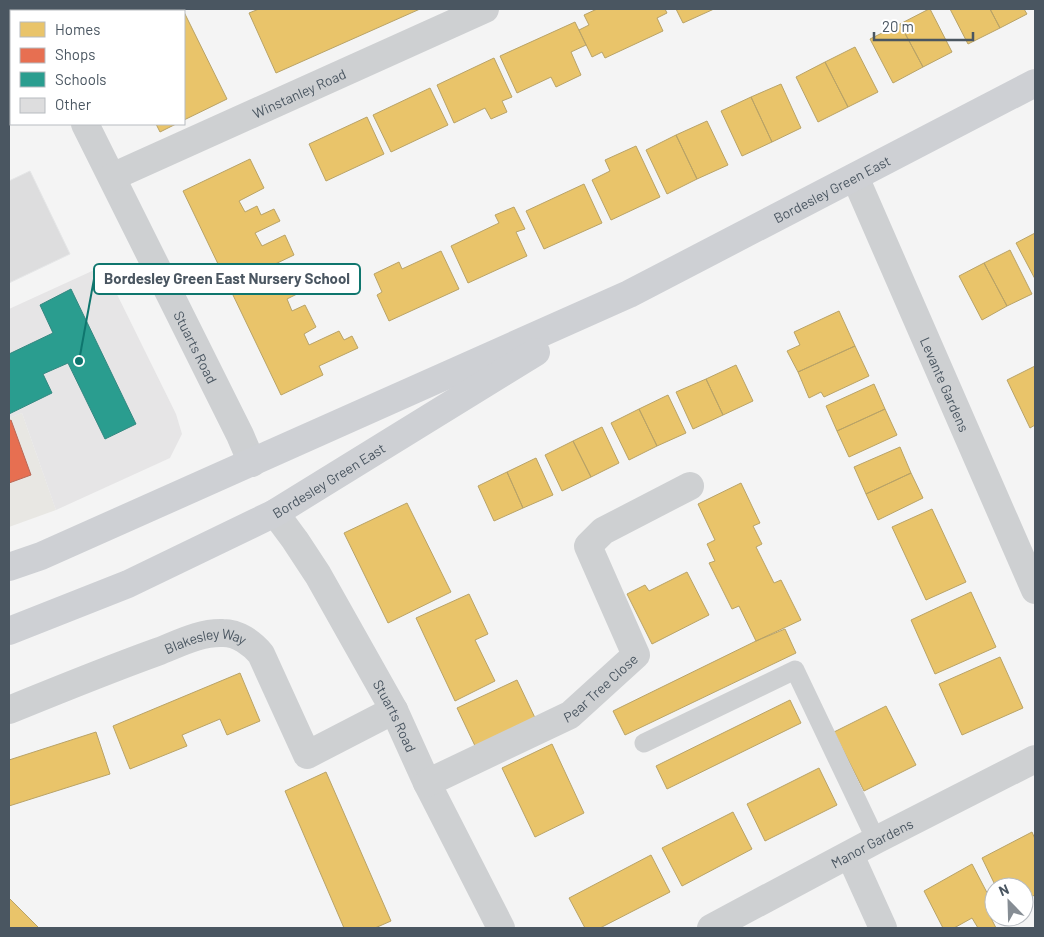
<svg xmlns="http://www.w3.org/2000/svg" width="1044" height="937" viewBox="0 0 1044 937" font-family="Barlow,sans-serif">
<rect width="100%" height="100%" fill="#f4f4f4"/>
<path fill="#e8e7e3" d="M22 413 56 510 9 527V418Z"/>
<path fill="#e6e5e6" d="M103 266 176 414 182 434 170 458 56 510 22 413 9 418V309Z"/>
<path fill="#e9c46a" stroke="#b9a367" d="M99 9H182L184 11H100Z
M259 9H420L276 73 249 13Z
M597 9H665L667 13 657 18 663 31 605 58 602 52 592 57 579 30 589 25 584 15Z
M676 9H714L683 23Z
M929 9H930L952 52 923 67 900 24Z
M950 9H990L1000 28 968 44Z
M990 9H1024L1027 14 1000 28Z
M184 12 227 99 184 120Z
M575 22 586 45 571 52 581 75 556 87 551 77 517 93 500 56Z
M900 24 923 67 893 83 870 39Z
M855 47 878 92 848 107 825 62Z
M494 58 512 97 502 101 507 112 491 119 485 108 454 123 437 85Z
M825 62 848 107 818 122 796 77Z
M781 84 801 128 772 142 751 97Z
M430 88 448 125 391 152 373 115Z
M751 97 772 142 742 156 721 111Z
M367 117 384 154 326 181 309 144Z
M707 121 728 165 697 179 676 135Z
M156 124H176L160 132Z
M676 135 697 179 667 194 646 150Z
M636 146 660 197 611 220 592 180 610 171 605 160Z
M250 159 264 188 239 201 245 212 257 206 261 215 274 209 280 221 255 233 262 246 285 235 294 255 271 266 276 278 289 272 299 293 287 299 292 311 305 305 316 327 304 334 309 345 339 331 344 340 352 336 358 348 319 366 323 375 281 395 183 191Z
M584 184 602 223 544 249 526 211Z
M514 207 525 229 516 232 527 256 468 283 451 246 499 223 495 215Z
M1035 233V279L1016 243Z
M1010 250 1032 294 1007 306 984 263Z
M441 251 459 289 389 321 377 295 382 292 374 274 399 262 402 269Z
M984 263 1007 306 982 320 959 276Z
M839 311 855 346 798 372 787 351 800 345 794 332Z
M855 346 869 376 824 397 821 392 809 398 798 372Z
M736 365 753 401 723 415 706 379Z
M1035 366V425L1030 428 1007 380Z
M706 379 723 415 693 429 676 392Z
M874 384 885 409 837 431 826 406Z
M668 395 686 433 657 446 639 409Z
M639 409 657 446 629 460 611 423Z
M885 409 897 435 849 457 837 431Z
M602 427 619 463 591 477 573 441Z
M573 441 591 477 562 491 545 455Z
M900 447 911 473 866 494 854 467Z
M536 458 553 495 523 508 507 472Z
M507 472 523 508 494 521 478 486Z
M911 473 923 498 878 520 866 494Z
M741 483 760 523 753 526 762 544 756 547 774 583 781 580 801 620 756 641 739 606 732 609 709 563 715 561 707 544 715 540 698 504Z
M407 503 451 592 388 623 344 533Z
M932 509 966 582 926 600 892 527Z
M687 572 709 615 652 644 627 594 645 585 649 591Z
M971 592 996 647 935 674 911 620Z
M469 594 488 634 475 640 495 681 455 701 416 618Z
M785 629 796 653 625 735 613 711 756 641Z
M1000 657 1023 708 962 735 939 684Z
M240 673 260 721 227 735 220 719 182 735 187 746 130 769 113 726Z
M517 680 537 722 477 750 457 708Z
M790 700 801 723 667 789 656 766Z
M886 706 916 765 864 791 834 732Z
M96 732 110 774 9 806V760Z
M552 744 584 813 535 837 502 768Z
M819 768 837 805 765 841 747 804Z
M326 772 391 921 375 928H344L285 791Z
M733 812 752 849 682 886 662 848Z
M1032 832 1035 839V895L1024 900V887H996L982 858Z
M651 855 670 892 600 928H585L569 898Z
M972 864 994 906V908L988 912 996 928H978L972 918 954 928H943L924 891Z
M9 898 39 928H9Z"/>
<path fill="#e76f51" stroke="#b86856" d="M11 420 31 475 9 483V421Z"/>
<path fill="#2a9d8f" stroke="#348881" d="M71 289 136 424 105 439 68 363 43 374 52 393 9 414V354L53 333 40 305Z"/>
<path fill="#ddddde" stroke="#e5e6e7" d="M30 171 70 254 9 283V181Z"/>
<g fill="none" stroke-linecap="round" stroke-linejoin="round">
<path stroke="#ced0d2" stroke-width="19" d="M644 743 795 670 876 840"/>
<g stroke="#ced0d2" stroke-width="28">
<path d="M28 9 29 11"/>
<path id="s1" d="M85 124 240 435 252 463"/>
<path id="s2" d="M112 177 485 9"/>
<path id="s3" d="M855 177 1035 590"/>
<path id="s4" d="M275 513 295 540 318 575 394 710 427 783 501 928"/>
<path id="s5" d="M9 710C58 690 107 670 157 652 178 644 200 632 223 633 238 633 252 643 261 654L307 755 394 710"/>
<path id="s6" d="M427 783 570 715 636 655 588 546 603 531 690 486"/>
<path d="M850 855 883 928"/>
<path id="s7" d="M711 928 876 840 1035 759"/>
</g>
<g stroke="#ced0d4" stroke-width="28">
<path id="s8" d="M9 567 41 556 629 294 1035 83"/>
<path id="s9" d="M9 631 128 584 275 513 536 352"/>
</g>
</g>
<g text-anchor="middle" dominant-baseline="central" stroke-width="5" stroke-linejoin="round" paint-order="stroke">
<g font-size="14" fill="#4a5661" stroke="#fff">
<text stroke="none"><textPath href="#s2" startOffset="205">Winstanley Road</textPath></text>
<text stroke="none"><textPath href="#s8" startOffset="906">Bordesley Green East</textPath></text>
<text stroke="none"><textPath href="#s1" startOffset="249">Stuarts Road</textPath></text>
<text stroke="none"><textPath href="#s3" startOffset="226">Levante Gardens</textPath></text>
<text stroke="none"><textPath href="#s9" startOffset="354">Bordesley Green East</textPath></text>
<text stroke="none"><textPath href="#s5" startOffset="210">Blakesley Way</textPath></text>
<text stroke="none"><textPath href="#s6" startOffset="199">Pear Tree Close</textPath></text>
<text stroke="none"><textPath href="#s4" startOffset="236">Stuarts Road</textPath></text>
<text stroke="none"><textPath href="#s7" startOffset="182">Manor Gardens</textPath></text>
</g>
</g>
<path fill="none" stroke="#0f766e" stroke-width="2" d="M79 361L94 279"/>
<circle fill="#0f766e" stroke="#fff" stroke-width="2" cx="79" cy="361" r="5"/>
<rect fill="#fff" stroke="#0f766e" stroke-width="2" x="94" y="264" width="266" height="30" rx="5"/>
<g font-size="15" text-anchor="middle" font-weight="bold" fill="#4a5661">
<text x="227" y="284">Bordesley Green East Nursery School</text>
</g>
<rect width="1044" height="937" fill="none" stroke="#4a5661" stroke-width="20"/>
<rect x="10" y="10" width="175" height="115" fill="#ffffff" stroke="#b7bbc0"/>
<rect x="20" y="22" width="25" height="15" fill="#e9c46a" stroke="#b7bbc0"/>
<text x="55" y="35" font-size="15" fill="#4a5661">Homes</text>
<rect x="20" y="48" width="25" height="15" fill="#e76f51" stroke="#b7bbc0"/>
<text x="55" y="60" font-size="15" fill="#4a5661">Shops</text>
<rect x="20" y="72" width="25" height="15" fill="#2a9d8f" stroke="#b7bbc0"/>
<text x="55" y="85" font-size="15" fill="#4a5661">Schools</text>
<rect x="20" y="98" width="25" height="15" fill="#ddddde" stroke="#b7bbc0"/>
<text x="55" y="110" font-size="15" fill="#4a5661">Other</text>
<g transform="translate(1009 902) rotate(337)"><circle r="24" fill="#ffffff" stroke="#b7bbc0"/>
<path d="M0-4L9 19L0 12L-9 19Z" fill="#868d94"/>
<text y="-8" font-size="14" font-weight="bold" text-anchor="middle" fill="#4a5661">N</text>
</g>
<path d="M874 32v8h99v-8" fill="none" stroke="#4a5661" stroke-width="2.5"/>
<text x="882" y="32" font-size="15" fill="#4a5661" stroke="#ffffff" stroke-width="4" paint-order="stroke">20 m</text>
</svg>
